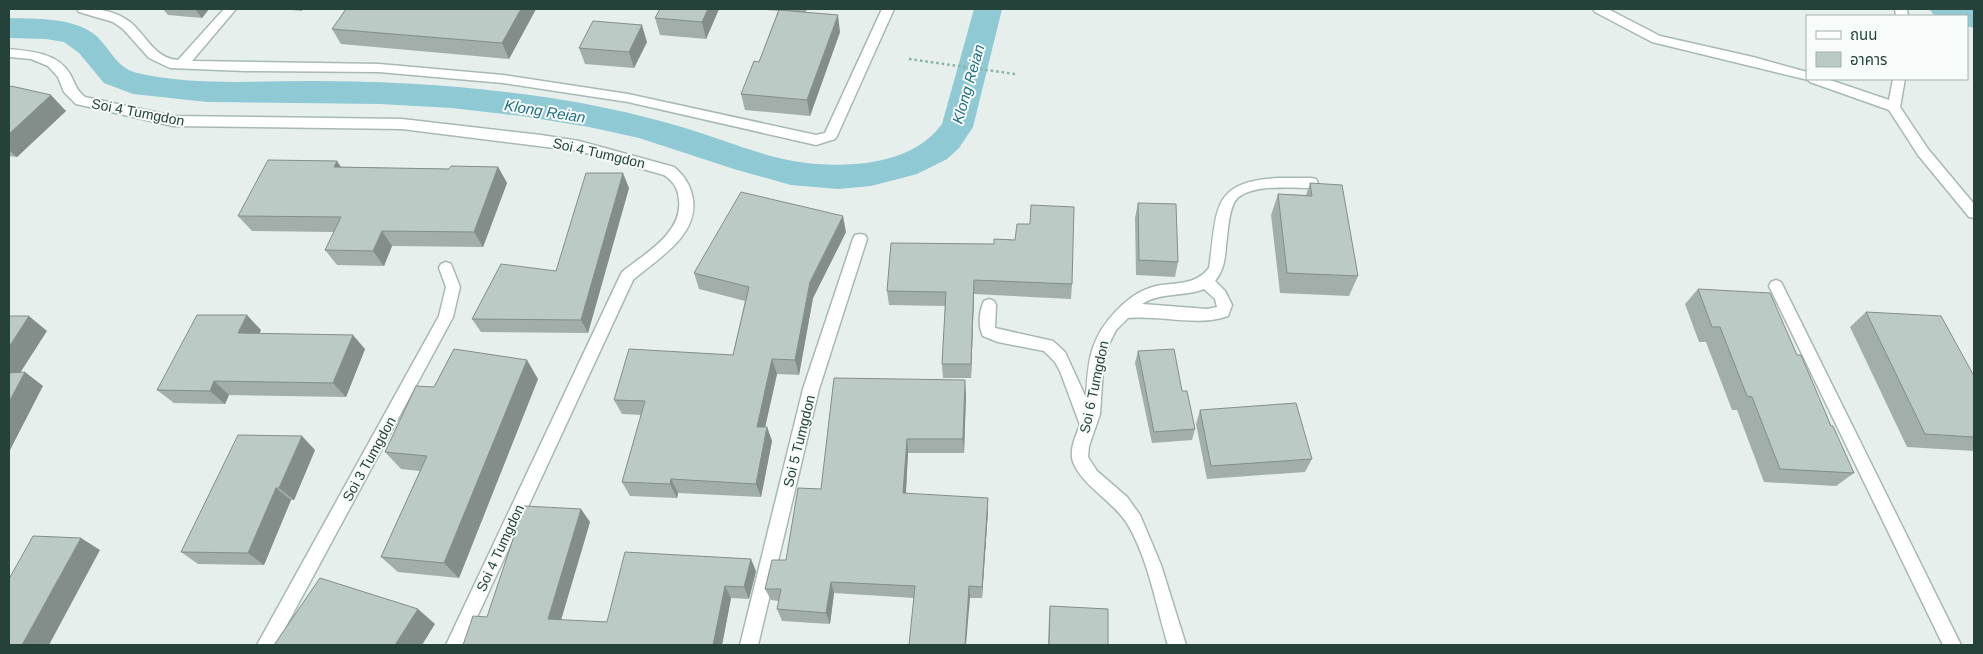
<svg xmlns="http://www.w3.org/2000/svg" width="1983" height="654" viewBox="0 0 1983 654" font-family="Arial,'Noto Sans Thai',sans-serif">
<rect width="100%" height="100%" fill="#e6efeb"/>
<g fill="none" stroke-linecap="round" stroke-linejoin="round">
<path fill="#8ec9d4" fill-rule="evenodd" d="M974 9H1002L973 127 959 148 947 159 917 174 871 186 838 189 791 185 734 169 639 138 589 127 522 116 452 108 380 104 207 102 133 94 104 83 79 53 64 42 46 39 9 38V18C36 19 71 17 94 34 109 46 116 68 137 73 194 86 254 81 312 81 382 81 453 85 522 94 577 101 632 112 685 128 728 141 771 161 817 164 860 167 914 162 942 124Z
M1929 9H1974V28L1967 26V16H1935Z"/>
<defs>
<path id="lane" d="M1593 9H1608L1660 36 1753 57 1807 72V79H1827L1889 100 1893 79H1905L1900 107 1928 149 1974 204V218L1969 217 1918 155 1889 110 1810 82 1808 80 1652 42 1595 12Z
M1895 9H1907L1908 16H1896Z"/>
<path id="street" d="M77 9C96 8 114 10 130 22 146 35 155 59 178 60L224 9H236L192 61 379 64 503 75 628 94 816 135 825 133 882 9H894L837 136 835 139 816 145 628 102 503 83 379 72 245 71 170 68 149 58 123 29 113 22 79 12Z
M9 49C31 51 58 53 70 74 76 85 75 88 85 97L173 116 402 119 541 135 579 141 674 167C685 176 691 186 693 200 698 236 657 259 633 280L464 645H446L620 276 622 272C644 254 683 233 679 200 678 188 674 182 664 175L579 151 402 129 173 126 76 104 64 92 58 77 48 66 31 59 9 57Z
M1279 178H1311L1316 179 1318 183 1316 187 1311 188C1292 188 1244 183 1234 203 1228 215 1228 232 1226 245 1225 259 1224 270 1215 281L1225 291 1232 305 1228 316C1198 327 1161 315 1128 318L1116 330 1108 346 1103 368 1100 414 1089 446 1088 457 1097 471 1127 497 1140 515 1161 565 1186 645H1168C1156 606 1149 561 1128 525 1114 501 1083 487 1073 462 1069 449 1076 436 1080 425L1060 371 1055 362 1044 351 998 342 983 336C978 327 979 311 984 301L989 299 994 301 996 305 995 328 1053 341 1065 352 1086 398C1088 360 1090 338 1117 310 1129 298 1140 290 1156 286 1176 282 1195 286 1209 268 1218 211 1209 181 1279 178ZM1204 289 1215 299 1217 307 1207 309 1142 304C1160 292 1184 297 1204 289Z
M860 234 865 235 867 239 819 389 758 645H740L803 389 853 239 855 235Z
M446 262 451 264 460 287 453 317 276 645H257L439 316 446 287 439 268 441 264Z
M1776 280 1781 282 1783 286 1961 645H1943L1769 286 1771 282Z"/>
</defs>
<use href="#lane" stroke="#a8b8b2" stroke-width="3"/>
<use href="#street" stroke="#a8b8b2" stroke-width="3"/>
<path stroke="#86b3a5" stroke-width="2.5" stroke-dasharray="2.5 3" stroke-linecap="butt" d="M909 59 1015 74"/>
<use href="#lane" fill="#fff" fill-rule="evenodd"/>
<use href="#street" fill="#fff" fill-rule="evenodd"/>
</g>
<path fill="#a1aea9" d="M163 9H209L202 18 168 15Z
M281 9H303L302 11Z
M343 9H536L509 59 341 44 332 29 346 9Z
M660 9H719L706 39 660 35 655 18Z
M751 9H807L806 12 840 32 810 116 745 110 741 94 759 62 778 11Z
M647 42 634 68 585 64 579 48Z
M9 88 66 111 17 157 9 156Z
M342 167 449 169 498 167 507 183 483 247 392 246 384 266 337 265 325 250 334 232 252 231 238 216Z
M1310 183 1358 276 1349 296 1280 293 1271 215 1278 194 1306 195Z
M629 188 588 333 481 332 472 319 556 271Z
M1138 203 1178 262 1175 277 1136 275 1135 218Z
M846 232 813 298 799 375 777 374 765 427H767L772 441 761 497 678 493 677 498 630 496 622 482 641 415 622 414 614 400 733 355 745 301 699 289 694 273Z
M891 243 1072 284 1071 299 974 294 971 378H943L942 364 945 306 889 305 887 291Z
M1698 289 1797 355 1854 473 1836 486 1764 482 1737 410H1732L1706 342H1699L1685 304Z
M1866 312 1974 376V451L1907 447 1850 327Z
M261 330 259 334 365 349 346 397 229 395 225 404 174 403 157 390Z
M1138 351 1182 391 1195 429 1192 440 1152 443 1135 363Z
M538 379 459 578 398 572 381 557 420 471 401 469 385 452 434 387Z
M966 395 964 453H908L906 493 988 511 982 598H914L834 593 830 624 782 621 777 609 779 601 771 600 765 589 786 560 821 489Z
M1200 410 1312 459 1305 472 1207 479 1196 424Z
M315 450 294 500H291L264 565 198 564 181 552Z
M590 522 561 620 607 622 756 571 749 599 731 598 722 645 487 617Z
M1050 606 1108 645H1048L1049 617Z"/>
<path fill="#838d89" d="M195 9H209L202 18Z
M521 9H536L509 59 502 43Z
M708 9H719L706 39 702 22Z
M838 15 840 32 810 116 807 100Z
M642 25 647 42 634 68 629 52Z
M51 95 66 111 17 157 9 150V134Z
M337 161 348 177 334 167Z
M498 167 507 183 483 247 474 232Z
M623 173 629 188 588 333 581 320Z
M843 216 846 232 813 298 799 375 795 360 810 282Z
M382 231 392 246 384 266 373 251Z
M974 280V294L971 378V364Z
M247 315 261 330 252 348 238 333Z
M29 316 47 331 11 387 9 385V347Z
M353 335 365 349 346 397 333 383Z
M772 359 777 374 762 441 757 427Z
M527 360 538 379 459 578 444 563Z
M25 372 43 386 9 452V402Z
M965 380 966 395 964 453 963 439Z
M214 381 229 395 225 404 210 391Z
M767 427 772 441 761 497 756 484Z
M302 436 315 450 294 500 279 488Z
M907 439 908 453 905 506 903 493Z
M671 479 678 493 677 498 670 484Z
M276 488 291 500 264 565 248 553Z
M988 498V511L982 598V587Z
M581 509 590 522 558 630 548 619Z
M81 538 100 550 49 645H22Z
M751 559 756 571 749 599 744 587Z
M831 582 834 593 830 624 826 613Z
M725 586 731 598 722 645H713Z
M969 586 970 598 966 645H965Z
M418 609 435 624 422 645H395Z"/>
<path fill="#bbcac4" stroke="#838d89" d="M346 9H521L502 43 332 29Z
M660 9H708L702 22 655 18Z
M779 10 838 15 807 100 741 94 754 61 759 62Z
M593 21 642 25 629 52 579 48Z
M11 86 51 95 9 134V88Z
M268 160 337 161 334 167 449 169 451 166 498 167 474 232 382 231 373 251 325 250 341 217 238 216Z
M586 173H623L581 320 472 319 501 264 556 271Z
M1310 183 1342 185 1358 276 1287 273 1278 194 1312 196Z
M741 192 843 216 810 282 795 360 772 359 757 427H767L756 484 671 479 670 484 622 482 645 401 614 400 629 349 733 355 749 287 694 273Z
M1138 203 1176 204 1178 262 1139 260Z
M1031 205 1074 207 1072 284 974 280 971 364H942L946 292 887 291 891 243 994 244V239L1015 240 1017 224H1030Z
M1698 289 1770 293 1797 355H1801L1831 426H1833L1854 473 1780 469 1752 397 1747 396 1720 327H1712Z
M1866 312 1941 316 1974 376V437L1925 434Z
M197 315H247L238 333 353 335 333 383 214 381 210 391 157 390Z
M9 316H29L9 347Z
M454 349 527 360 444 563 381 557 427 456 385 452 416 386 434 387Z
M1174 349 1182 391H1187L1195 429 1154 432 1138 351Z
M25 372 9 402V373Z
M834 378 965 380 963 439H907L903 493 988 498 982 587 969 586 965 645H909L915 586 831 582 826 613 777 609 781 589H765L772 560H786L798 488 821 489Z
M1296 403 1312 459 1211 466 1200 410Z
M238 435 302 436 279 488H276L248 553 181 552Z
M524 506 581 509 548 619 607 622 625 552 751 559 744 587 725 586 713 645H463L473 616 487 617Z
M33 536 81 538 22 645H9V579Z
M320 578 418 609 395 645H274Z
M1050 606 1108 609V645H1049Z"/>
<g text-anchor="middle" dominant-baseline="central" stroke-width="4" stroke-linejoin="round" paint-order="stroke">
<g font-size="14" fill="#24423a" stroke="#f7fbf9">
<text transform="translate(138 112) rotate(11)">Soi 4 Tumgdon</text>
<text transform="translate(599 153) rotate(13)">Soi 4 Tumgdon</text>
<text transform="translate(1094 387) rotate(-78)">Soi 6 Tumgdon</text>
<text transform="translate(799 441) rotate(-76)">Soi 5 Tumgdon</text>
<text transform="translate(369 459) rotate(-61)">Soi 3 Tumgdon</text>
<text transform="translate(500 548) rotate(-65)">Soi 4 Tumgdon</text>
</g>
<g font-size="15" font-style="italic" fill="#1c6f80" stroke="#f7fbf9">
<text transform="translate(968 84) rotate(-74)">Klong Reian</text>
<text transform="translate(545 111) rotate(9)">Klong Reian</text>
</g>
</g>
<rect width="1983" height="654" fill="none" stroke="#24423a" stroke-width="20"/>
<rect x="1806" y="15" width="162" height="65" fill="#f7fbf9" stroke="#a3b1ad"/>
<rect x="1816" y="31" width="25" height="8" fill="#ffffff" stroke="#a3b1ad"/>
<text x="1850" y="40" font-size="15" fill="#24423a">ถนน</text>
<rect x="1816" y="52" width="25" height="15" fill="#bbcac4" stroke="#a3b1ad"/>
<text x="1850" y="65" font-size="15" fill="#24423a">อาคาร</text>
</svg>
